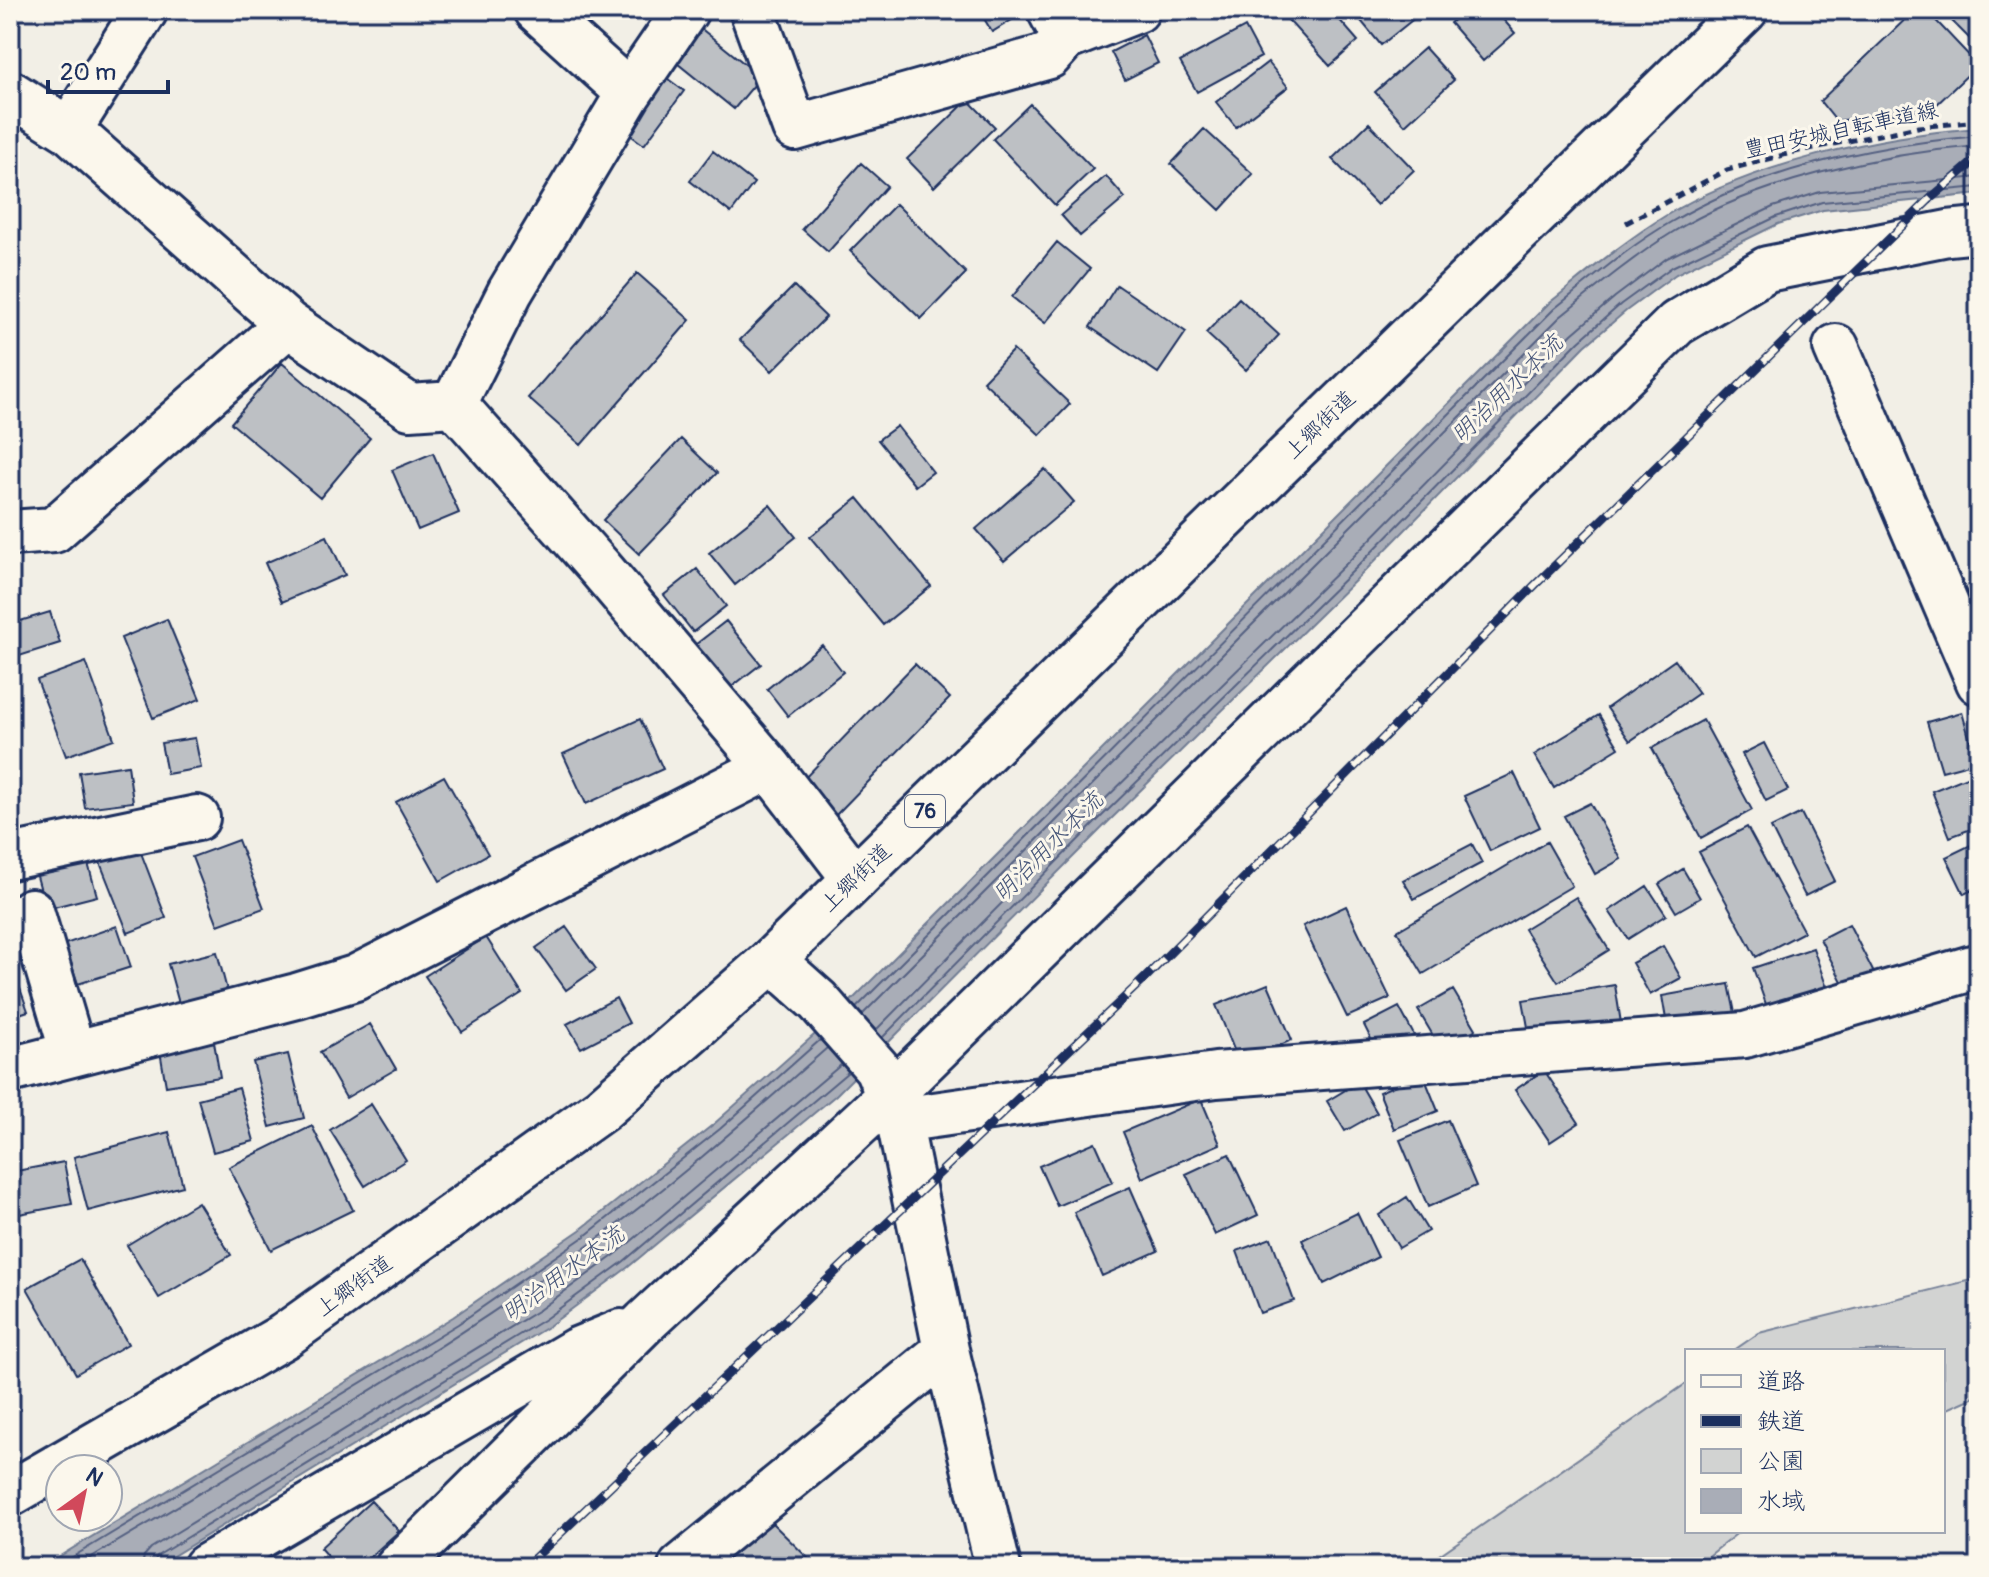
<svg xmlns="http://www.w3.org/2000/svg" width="1989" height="1577" viewBox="0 0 1989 1577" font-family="Pangolin,'Klee One',sans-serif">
<rect width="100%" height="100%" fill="#f2efe6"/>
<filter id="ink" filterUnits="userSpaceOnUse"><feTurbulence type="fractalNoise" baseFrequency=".0125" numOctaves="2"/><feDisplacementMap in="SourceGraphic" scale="16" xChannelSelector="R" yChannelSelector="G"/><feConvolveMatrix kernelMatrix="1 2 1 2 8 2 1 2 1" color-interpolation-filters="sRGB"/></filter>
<g filter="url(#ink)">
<path fill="#d2d3d2" stroke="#768198" stroke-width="2" d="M1979 1278V1395L1943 1411V1351H1733L1759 1333Z
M1687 1383V1531H1740L1695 1567H1422Z"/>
<path fill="#a9adb7" stroke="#707b93" stroke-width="2" d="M1979 128V194L1823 210 1778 224 1676 274 1626 311 1585 346 1363 573 1108 822 861 1070 836 1095 627 1268 549 1326 155 1567H42L453 1317 580 1230 715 1123 840 1012 1549 303C1587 273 1624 241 1665 216 1751 164 1880 135 1979 128Z"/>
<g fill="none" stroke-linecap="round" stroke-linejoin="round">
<path stroke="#546182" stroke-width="2" d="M856 1008 1554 309C1592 279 1629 246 1671 222 1762 168 1874 145 1979 136
M862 1015 1560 317C1597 287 1633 257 1673 232 1756 181 1883 153 1979 146
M876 1030 1095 809 1350 560 1572 334 1615 297 1667 258 1773 207 1820 192 1979 177
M882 1038 1102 816 1357 567 1579 341 1621 304 1672 267 1776 217 1822 202 1979 187
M56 1567 458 1324 585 1236 720 1129 820 1040
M75 1567C248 1463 426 1364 589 1245 673 1185 750 1116 827 1048
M142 1567 144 1556 151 1548 539 1310 616 1254 842 1064
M152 1567 157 1556 545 1319 623 1262 848 1072"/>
</g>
<path fill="#bdc0c4" stroke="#1b2f5e" stroke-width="2" d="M979 10H1028L992 32Z
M1279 10H1331L1358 41 1330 66Z
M1352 10H1418L1421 13 1381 45Z
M1465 10H1495L1515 33 1483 61 1450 23Z
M1915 10H1926L1978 65 1932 109 1836 121 1820 101Z
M1941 10H1979V48Z
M699 27 761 77 734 109 672 59Z
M1245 27 1261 57 1197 92 1180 62Z
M1144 35 1158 63 1125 80 1111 52Z
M1425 48 1454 80 1405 125 1375 92Z
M1268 62 1288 87 1236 127 1216 102Z
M660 73 684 91 644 145 621 128Z
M968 100 995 127 934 187 907 159Z
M1030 104 1093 169 1055 205 993 139Z
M1369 123 1414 170 1377 205 1332 159Z
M1204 129 1253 174 1220 210 1171 164Z
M713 151 754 183 731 213 690 181Z
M861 163 887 186 828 252 802 229Z
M1106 176 1125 198 1080 236 1061 215Z
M896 204 966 273 921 319 850 251Z
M1057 242 1090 269 1045 323 1012 297Z
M637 273 690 320 581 445 528 398Z
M1117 285 1186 332 1158 373 1090 327Z
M794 286 826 317 772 371 740 340Z
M1239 298 1279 335 1246 370 1206 333Z
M1013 350 1070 404 1040 435 983 381Z
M282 363 370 438 320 498 231 423Z
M897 426 933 472 915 486 878 440Z
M681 439 717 473 639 554 603 520Z
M433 453 459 513 418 530 392 470Z
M1045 469 1074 502 1004 561 976 529Z
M858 498 931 586 883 625 810 537Z
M770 505 796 537 735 585 709 553Z
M327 536 345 575 282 602 265 563Z
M697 569 726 606 693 632 664 595Z
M50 612 60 643 10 659V624Z
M167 619 200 699 153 718 121 638Z
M726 621 761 664 729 689 695 645Z
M822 645 843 672 788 716 767 689Z
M1675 660 1699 693 1630 741 1607 708Z
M86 662 114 739 66 756 37 680Z
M915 664 950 698 834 817 799 784Z
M1962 712 1976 762 1942 771 1927 722Z
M1599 715 1619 748 1554 788 1534 755Z
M640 719 663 769 586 804 563 754Z
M1703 720 1752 810 1701 838 1652 748Z
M195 738 201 768 167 774 161 743Z
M1764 743 1788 790 1766 801 1742 754Z
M128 765 133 802 85 808 79 772Z
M1979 772V826L1950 837 1932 791Z
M1514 773 1540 827 1490 851 1464 796Z
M444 776 488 854 440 881 396 802Z
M1590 803 1621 859 1595 874 1564 816Z
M1801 813 1835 881 1805 896 1771 828Z
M1747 827 1804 932 1756 957 1699 852Z
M238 840 264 908 218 925 192 857Z
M1979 841V887L1964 894 1946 857Z
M1547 842 1572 886 1423 974 1397 931Z
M1472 844 1482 863 1414 899 1403 880Z
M138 845 166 918 128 933 99 860Z
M86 856 97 896 46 909 35 869Z
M1683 869 1700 898 1676 912 1659 884Z
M1647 886 1666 915 1628 939 1609 911Z
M1576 897 1609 950 1558 982 1524 929Z
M1346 906 1390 998 1347 1017 1303 926Z
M1849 924 1879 983 1850 997 1820 939Z
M117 926 131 967 78 984 65 944Z
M566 927 596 969 566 990 536 948Z
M486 937 522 994 462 1032 425 976Z
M1663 946 1681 978 1650 995 1632 963Z
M1813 948 1827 988 1767 1007 1753 968Z
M217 952 228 994 180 1007 168 964Z
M16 977 28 1011 10 1017V979Z
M1268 984 1292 1040 1239 1062 1216 1005Z
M1729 984 1735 1013 1667 1025 1662 996Z
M1615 985 1621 1023 1530 1038 1523 1000Z
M1453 990 1476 1029 1441 1049 1418 1010Z
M616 998 629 1023 581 1048 567 1024Z
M1399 1007 1414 1035 1378 1053 1364 1025Z
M370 1024 396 1069 346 1098 320 1052Z
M214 1042 220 1077 166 1086 160 1051Z
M288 1054 304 1118 270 1127 253 1062Z
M1544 1070 1579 1123 1550 1142 1515 1090Z
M1423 1074 1438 1111 1394 1129 1379 1092Z
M1359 1082 1377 1113 1345 1131 1327 1101Z
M239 1088 254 1141 213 1152 198 1099Z
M1201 1099 1220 1144 1142 1178 1123 1132Z
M371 1104 406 1160 365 1186 330 1130Z
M1448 1120 1476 1186 1428 1207 1400 1140Z
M312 1126 353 1210 271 1250 229 1167Z
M169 1132 183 1186 88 1211 74 1157Z
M1095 1142 1113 1182 1057 1206 1039 1166Z
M1229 1154 1258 1215 1215 1235 1186 1174Z
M64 1162 72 1204 19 1214 11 1172Z
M1130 1187 1158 1251 1102 1276 1074 1212Z
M1407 1197 1428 1231 1399 1248 1379 1215Z
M198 1202 231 1255 159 1298 127 1245Z
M1357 1213 1378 1257 1324 1284 1302 1240Z
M1271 1238 1294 1301 1260 1313 1237 1251Z
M80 1259 128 1344 76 1374 27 1288Z
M371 1501 399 1531 359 1567H337L320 1548Z
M768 1519 817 1567H720Z"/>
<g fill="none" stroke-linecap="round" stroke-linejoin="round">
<defs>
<path id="minor" d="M537 10 629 93
M752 10 795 128 1049 56 1065 38
M1050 10 1065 38 1137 10
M10 93 69 130 288 324 410 407 454 404
M69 130 145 10
M1836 347 1979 682
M454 404 600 568 769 767 855 879
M454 404 510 292 629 93 686 10
M10 533 54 530 288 324
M10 857 197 818
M31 911 73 1053
M772 960 818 1001 877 1068 899 1120 946 1350 998 1567
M10 1070 297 996 355 978 769 767
M899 1120 1216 1075 1745 1035 1979 966
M206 1567 577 1350 621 1332
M398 1567 645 1322 889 1096 1677 323 1767 269 1948 233 1979 230
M681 1567 946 1350"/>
<path id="major" d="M10 1494 284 1336 602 1109 772 960 1745 10"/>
</defs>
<use href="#minor" stroke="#1b2f5e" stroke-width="50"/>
<use href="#major" stroke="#1b2f5e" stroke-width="50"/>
<path stroke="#1b2f5e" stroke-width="5" stroke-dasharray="8 6" stroke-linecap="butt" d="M1626 223 1727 170 1799 151 1918 127 1979 121"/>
<use href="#minor" stroke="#fbf7ec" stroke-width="44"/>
<use href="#major" stroke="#fbf7ec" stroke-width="44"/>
<defs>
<path id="rail" d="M525 1567 1146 977 1537 583 1931 198 1979 157"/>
</defs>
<use href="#rail" stroke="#1b2f5e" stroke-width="9"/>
<use href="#rail" stroke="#fbf7ec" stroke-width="6" stroke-dasharray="18" stroke-linecap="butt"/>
</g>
</g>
<g text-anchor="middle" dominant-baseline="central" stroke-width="6" stroke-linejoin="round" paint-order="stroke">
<rect fill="#fbf7ec" stroke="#5e6b89" stroke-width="2" x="905" y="795" width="40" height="32" rx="6"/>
<g font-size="20" font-weight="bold" fill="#1b2f5e">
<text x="925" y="811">76</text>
</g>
<g font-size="22" fill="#1b2f5e" stroke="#fbf7ec">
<text transform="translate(1841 130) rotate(-12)">豊田安城自転車道線</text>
<text transform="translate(1320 425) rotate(-44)">上郷街道</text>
<text transform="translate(856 878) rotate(-44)">上郷街道</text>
<text transform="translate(354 1286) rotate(-36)">上郷街道</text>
</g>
<g font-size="24" font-style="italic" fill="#465579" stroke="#fbf7ec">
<text transform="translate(1507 389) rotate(-44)">明治用水本流</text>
<text transform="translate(1048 847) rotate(-45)">明治用水本流</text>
<text transform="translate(563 1274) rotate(-36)">明治用水本流</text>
</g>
</g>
<rect width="1989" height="1577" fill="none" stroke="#fbf7ec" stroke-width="40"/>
<rect x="20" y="20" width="1949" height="1537" fill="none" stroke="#1b2f5e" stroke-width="3" filter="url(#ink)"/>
<rect x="1685" y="1349" width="260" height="184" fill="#fbf7ec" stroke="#a1a7b3" stroke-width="2"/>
<rect x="1701" y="1375" width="40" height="12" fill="#fbf7ec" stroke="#a1a7b3" stroke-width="2"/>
<text x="1757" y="1389" font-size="24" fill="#1b2f5e">道路</text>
<rect x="1701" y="1415" width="40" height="12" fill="#1b2f5e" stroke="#a1a7b3" stroke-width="2"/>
<text x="1757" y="1429" font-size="24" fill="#1b2f5e">鉄道</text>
<rect x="1701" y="1449" width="40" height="24" fill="#d2d3d2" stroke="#a1a7b3" stroke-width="2"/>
<text x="1757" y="1469" font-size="24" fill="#1b2f5e">公園</text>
<rect x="1701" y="1489" width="40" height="24" fill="#a9adb7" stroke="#a1a7b3" stroke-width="2"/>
<text x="1757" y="1509" font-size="24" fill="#1b2f5e">水域</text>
<g transform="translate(84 1493) rotate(33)"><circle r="38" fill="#fbf7ec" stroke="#a1a7b3" stroke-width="2"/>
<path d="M0-6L14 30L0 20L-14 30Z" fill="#d1495b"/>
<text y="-12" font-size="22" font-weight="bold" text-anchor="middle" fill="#1b2f5e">N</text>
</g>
<path d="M48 80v12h120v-12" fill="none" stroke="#1b2f5e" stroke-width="4"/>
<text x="60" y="80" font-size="24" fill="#1b2f5e" stroke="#fbf7ec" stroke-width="6" paint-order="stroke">20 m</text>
</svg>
